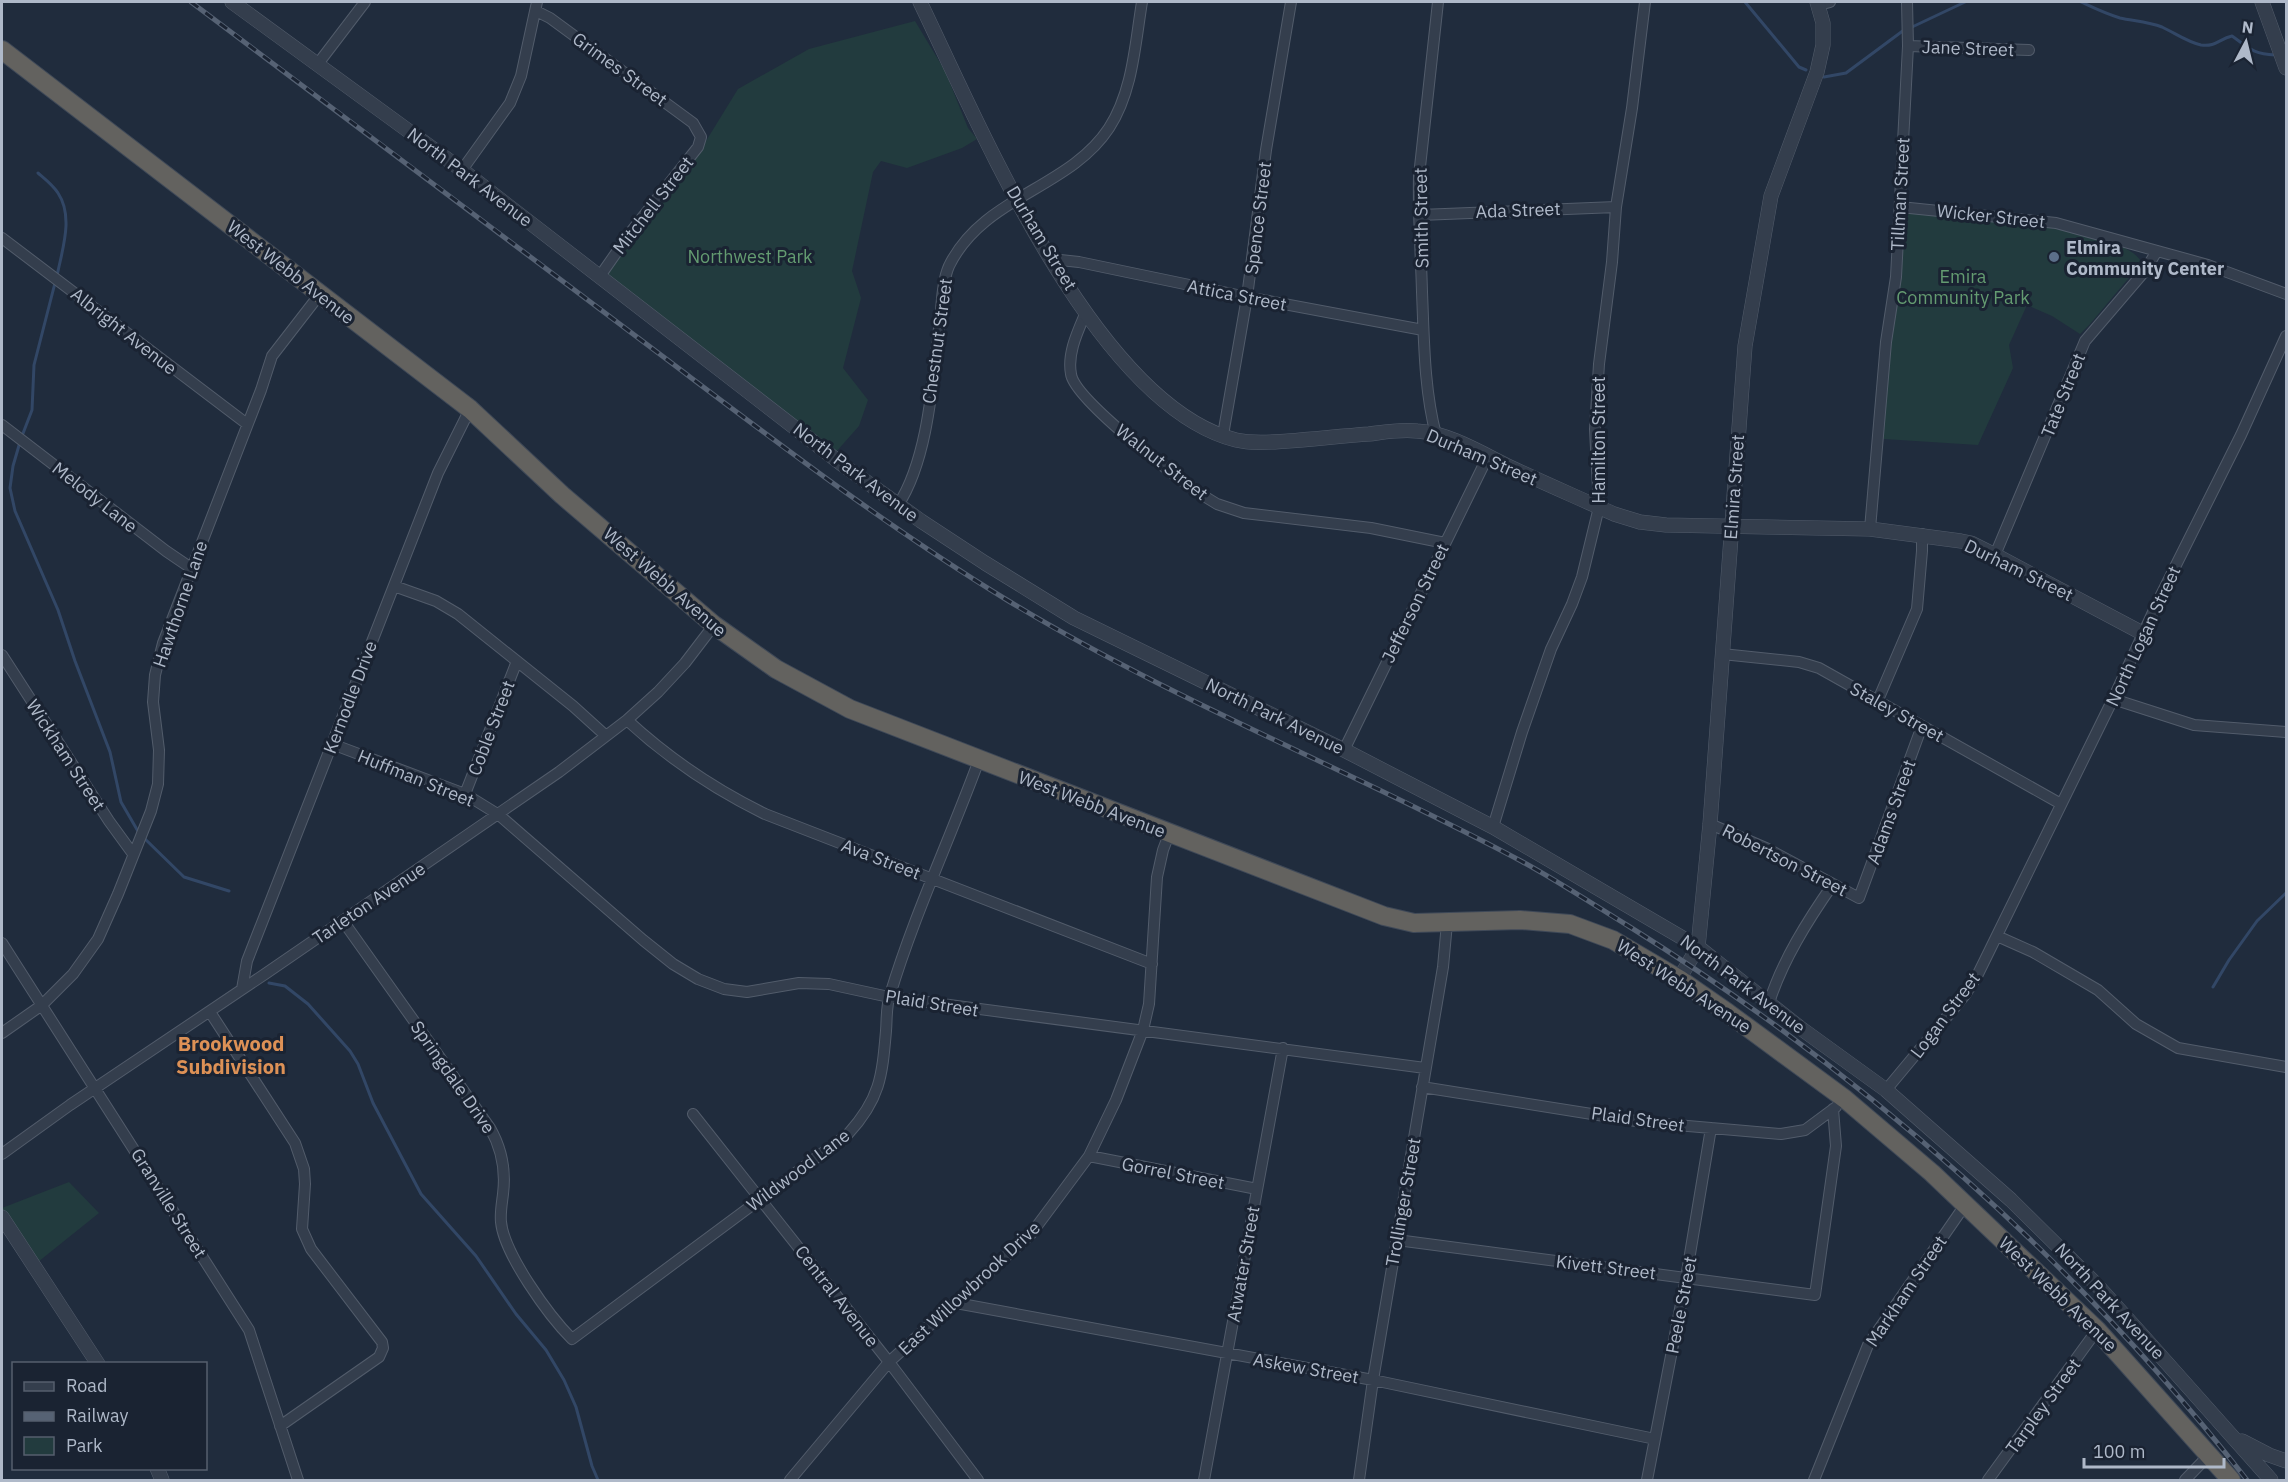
<svg xmlns="http://www.w3.org/2000/svg" width="2288" height="1482" viewBox="0 0 2288 1482" font-family="'IBM Plex Sans',sans-serif">
<rect width="100%" height="100%" fill="#202c3d"/>
<path fill="#223b3e" d="M915 21 945 71 968 128 977 139 962 148 907 168 881 161 873 172 852 271 861 298 843 368 868 400 859 426 836 452 605 274 706 141 738 89 809 49Z
M1909 212C1951 216 2119 227 2140 260L2138 267 2090 324 2080 334 2052 316 2027 305 2009 345 2013 368 1978 445 1884 439 1880 435 1903 219Z
M69 1182 99 1213 33 1266 2 1217V1208Z"/>
<g fill="none" stroke-linecap="round" stroke-linejoin="round">
<path stroke="#324766" stroke-width="3" d="M1745 2 1799 67 1806 70
M2081 2C2094 8 2106 14 2120 18 2134 21 2149 22 2162 27 2175 33 2187 42 2201 45 2216 47 2219 39 2232 36 2249 48 2253 54 2275 55
M1910 28 1965 2
M1824 77 1846 73 1904 30
M38 173C45 179 53 185 58 193 74 217 62 250 57 276
M22 436 32 410 34 365 55 283
M20 442 13 466 10 488 15 511 58 610 75 661 110 752 121 802 139 833
M143 837 184 877 229 891
M269 983 285 986 308 1004 350 1051 358 1064 373 1103 421 1194 476 1256 516 1314 546 1350 564 1380 576 1407 592 1466 598 1480
M2213 987 2229 960 2257 921 2286 893"/>
<defs>
<path id="minor" d="M1819 5 1830 2
M536 11 550 18 693 123 701 137 698 147 630 233 600 276
M1908 46 2029 50
M317 65 365 2
M462 170 510 103 521 76 537 2
M1900 207 2056 223 2208 265 2286 294
M1420 215 1616 207
M2 238 247 424
M1051 259 1079 262 1247 297 1423 330
M1086 312C1078 331 1067 353 1071 374 1074 399 1174 475 1199 493L1217 504 1244 513 1371 528 1445 543
M2 425 166 551 191 568
M1223 435 1247 297 1266 150 1291 2
M1436 435C1424 389 1424 339 1422 292 1421 253 1418 215 1419 176L1438 2
M898 505C929 458 933 376 940 320 942 303 942 282 949 266 983 196 1069 189 1109 128 1133 91 1135 44 1142 2
M1870 529 1886 342 1896 277 1908 46 1907 2
M1995 555 2085 341 2144 272 2157 251
M394 586 436 601 458 614 573 706 605 735
M1722 654 1799 662 1819 668 2061 804
M2 655 109 821 133 854
M2113 699 2194 725 2286 732
M1878 700 1917 609 1922 551V534
M627 720C667 757 716 790 765 814L1152 964
M332 744 465 794 499 815 643 940 673 964 698 979 724 989 747 992 799 983 829 984 889 997 1425 1068
M1344 750 1488 456
M465 794 517 661
M1710 824 1766 848 1859 898 1922 726
M1493 827 1522 732 1551 649 1572 604 1582 577 1599 507 1595 429 1599 364 1612 262 1616 207 1632 108 1645 2
M343 921 490 1128C502 1149 506 1170 503 1194 502 1203 500 1213 501 1222 504 1254 549 1316 572 1339L848 1134C880 1099 882 1077 886 1031 887 1019 886 1006 890 995 914 915 950 839 979 760
M1997 936 2033 952 2098 990 2136 1024 2178 1048 2286 1067
M2 943 249 1330 298 1480
M242 989 247 961 438 473 470 409
M1769 1003C1782 961 1808 920 1833 884
M210 1012 295 1143 304 1169 305 1184 302 1229 311 1249 382 1342 383 1348 379 1357 280 1426
M2 1033 42 1005 73 974 98 939 118 894 151 811 158 784 159 750 153 702 155 675 163 643 261 390 272 356 320 294
M1422 1087 1642 1122 1781 1134 1805 1130 1836 1107
M1886 1090 1965 995 1978 974 2113 699 2159 599 2241 435 2286 336
M693 1114 889 1362 978 1480
M2 1154 70 1105 265 974 559 772 627 720 658 692 685 663 714 625
M1089 1156 1257 1189
M1397 1240 1815 1295 1836 1146 1833 1109
M956 1303 1373 1380 1655 1439
M790 1480 889 1362 1031 1234 1089 1156 1116 1100 1143 1030 1149 1004 1157 877 1163 850 1169 834
M1204 1480 1283 1048
M1359 1480 1373 1380 1443 967 1447 923
M1647 1480 1686 1278 1711 1128
M1814 1480 1868 1345 1965 1205
M1988 1480 2097 1330
M2185 1480 2209 1455"/>
<path id="tertiary" d="M232 2 462 170 843 465 921 521 985 563 1074 618 1344 750 1493 827 1698 947 1799 1027 1886 1090 2011 1200 2096 1284 2142 1335 2271 1480
M920 2C979 124 1095 405 1236 440 1253 444 1271 442 1288 441 1315 439 1342 436 1369 434 1385 432 1401 429 1417 431 1449 433 1481 453 1510 467 1544 483 1579 498 1614 514L1640 522 1666 525 1870 529 1961 541 1971 543 1995 555 2144 634
M2262 2 2286 68
M1679 979 1698 947 1710 824 1745 346 1771 196 1817 72 1823 45V23L1817 2
M2 1217 98 1364
M2242 1441 2269 1455 2286 1461
M157 1468 162 1480"/>
<path id="trunk" d="M2 50 470 409 562 495 714 625 776 669 850 709 1384 916 1414 923 1520 920 1570 924 1613 940 1679 979 1728 1013 1845 1099 1932 1173 2097 1330 2231 1480"/>
</defs>
<use href="#minor" stroke="#525c6b" stroke-width="12"/>
<use href="#tertiary" stroke="#525c6b" stroke-width="15"/>
<use href="#trunk" stroke="#3f4958" stroke-width="20"/>
<use href="#minor" stroke="#343e4d" stroke-width="10"/>
<use href="#tertiary" stroke="#343e4d" stroke-width="14"/>
<use href="#trunk" stroke="#63625f" stroke-width="18"/>
<defs>
<path id="rail" d="M191 2C341 114 491 227 641 340 761 430 879 522 1007 600 1171 700 1351 770 1521 861 1558 881 1594 905 1630 927 1865 1074 2077 1262 2247 1480"/>
</defs>
<use href="#rail" stroke="#566274" stroke-width="5"/>
<use href="#rail" stroke="#1a2332" stroke-width="3" stroke-dasharray="9" stroke-linecap="butt"/>
</g>
<circle fill="#5c6f8a" stroke="#1a2332" stroke-width="2" cx="2054" cy="257" r="6"/>
<g text-anchor="middle" dominant-baseline="central" stroke-width="6" stroke-linejoin="round" paint-order="stroke">
<g font-size="18" fill="#afb9c9" stroke="#1a2332">
<text transform="translate(1968 48) rotate(2)">Jane Street</text>
<text transform="translate(620 69) rotate(36)">Grimes Street</text>
<text transform="translate(470 177) rotate(37)">North Park Avenue</text>
<text transform="translate(1900 194) rotate(-87)">Tillman Street</text>
<text transform="translate(653 205) rotate(-52)">Mitchell Street</text>
<text transform="translate(1518 210) rotate(-2)">Ada Street</text>
<text transform="translate(1991 216) rotate(6)">Wicker Street</text>
<text transform="translate(1258 218) rotate(-83)">Spence Street</text>
<text transform="translate(1421 218) rotate(-91)">Smith Street</text>
<text transform="translate(1042 238) rotate(59)">Durham Street</text>
<text transform="translate(291 272) rotate(38)">West Webb Avenue</text>
<text transform="translate(1237 295) rotate(11)">Attica Street</text>
<text transform="translate(124 331) rotate(38)">Albright Avenue</text>
<text transform="translate(937 341) rotate(-82)">Chestnut Street</text>
<text transform="translate(2063 395) rotate(-68)">Tate Street</text>
<text transform="translate(1598 440) rotate(-90)">Hamilton Street</text>
<text transform="translate(1482 457) rotate(23)">Durham Street</text>
<text transform="translate(1162 462) rotate(38)">Walnut Street</text>
<text transform="translate(856 472) rotate(37)">North Park Avenue</text>
<text transform="translate(1734 487) rotate(-86)">Elmira Street</text>
<text transform="translate(95 497) rotate(38)">Melody Lane</text>
<text transform="translate(2019 570) rotate(26)">Durham Street</text>
<text transform="translate(665 582) rotate(41)">West Webb Avenue</text>
<text transform="translate(1415 603) rotate(-64)">Jefferson Street</text>
<text transform="translate(180 604) rotate(-71)">Hawthorne Lane</text>
<text transform="translate(2143 636) rotate(-65)">North Logan Street</text>
<text transform="translate(350 697) rotate(-69)">Kernodle Drive</text>
<text transform="translate(1897 712) rotate(29)">Staley Street</text>
<text transform="translate(1275 716) rotate(26)">North Park Avenue</text>
<text transform="translate(491 728) rotate(-69)">Coble Street</text>
<text transform="translate(66 755) rotate(57)">Wickham Street</text>
<text transform="translate(416 778) rotate(22)">Huffman Street</text>
<text transform="translate(1092 804) rotate(21)">West Webb Avenue</text>
<text transform="translate(1891 812) rotate(-70)">Adams Street</text>
<text transform="translate(881 859) rotate(21)">Ava Street</text>
<text transform="translate(1785 860) rotate(27)">Robertson Street</text>
<text transform="translate(369 903) rotate(-34)">Tarleton Avenue</text>
<text transform="translate(1743 984) rotate(37)">North Park Avenue</text>
<text transform="translate(1684 986) rotate(33)">West Webb Avenue</text>
<text transform="translate(932 1003) rotate(9)">Plaid Street</text>
<text transform="translate(1945 1015) rotate(-53)">Logan Street</text>
<text transform="translate(453 1077) rotate(55)">Springdale Drive</text>
<text transform="translate(1638 1119) rotate(8)">Plaid Street</text>
<text transform="translate(798 1170) rotate(-37)">Wildwood Lane</text>
<text transform="translate(1173 1173) rotate(11)">Gorrel Street</text>
<text transform="translate(1403 1202) rotate(-80)">Trollinger Street</text>
<text transform="translate(169 1203) rotate(58)">Granville Street</text>
<text transform="translate(1243 1264) rotate(-80)">Atwater Street</text>
<text transform="translate(1606 1267) rotate(7)">Kivett Street</text>
<text transform="translate(969 1288) rotate(-43)">East Willowbrook Drive</text>
<text transform="translate(1906 1291) rotate(-56)">Markham Street</text>
<text transform="translate(2058 1294) rotate(44)">West Webb Avenue</text>
<text transform="translate(837 1296) rotate(52)">Central Avenue</text>
<text transform="translate(2110 1301) rotate(47)">North Park Avenue</text>
<text transform="translate(1681 1305) rotate(-79)">Peele Street</text>
<text transform="translate(1306 1368) rotate(10)">Askew Street</text>
<text transform="translate(2043 1406) rotate(-54)">Tarpley Street</text>
</g>
<g font-size="18" font-weight="bold" fill="#afb9c9" stroke="#1a2332" text-anchor="start">
<text x="2066" y="247">Elmira<tspan x="2066" dy="21">Community Center</tspan></text>
</g>
<g font-size="18" fill="#649c71" stroke="#1a2332">
<text x="750" y="256">Northwest Park</text>
<text x="1963" y="276">Emira<tspan x="1963" dy="21">Community Park</tspan></text>
</g>
<g font-size="20" font-weight="bold" fill="#dd9156" stroke="#1a2332">
<text x="231" y="1043">Brookwood<tspan x="231" dy="23">Subdivision</tspan></text>
</g>
</g>
<rect width="2288" height="1482" fill="none" stroke="#afb9c9" stroke-width="6"/>
<rect x="12" y="1362" width="195" height="108" fill="#1a2332" stroke="#565f6e" stroke-width="1.5"/>
<rect x="24" y="1382" width="30" height="9" fill="#343e4d" stroke="#565f6e" stroke-width="1.5"/>
<text x="66" y="1392" font-size="18" fill="#afb9c9">Road</text>
<rect x="24" y="1412" width="30" height="9" fill="#566274" stroke="#565f6e" stroke-width="1.5"/>
<text x="66" y="1422" font-size="18" fill="#afb9c9">Railway</text>
<rect x="24" y="1437" width="30" height="18" fill="#223b3e" stroke="#565f6e" stroke-width="1.5"/>
<text x="66" y="1452" font-size="18" fill="#afb9c9">Park</text>
<g transform="translate(2246 42) rotate(7)" stroke="#1a2332" stroke-width="4.5" paint-order="stroke">
<path d="M0-4.5L10 22L0 15L-10 22Z" fill="#afb9c9"/>
<text y="-9" font-size="16" font-weight="bold" text-anchor="middle" fill="#afb9c9">N</text>
</g>
<path d="M2084 1458v9h140v-9" fill="none" stroke="#afb9c9" stroke-width="3"/>
<text x="2093" y="1458" font-size="18" fill="#afb9c9" stroke="#1a2332" stroke-width="4.5" paint-order="stroke">100 m</text>
</svg>
